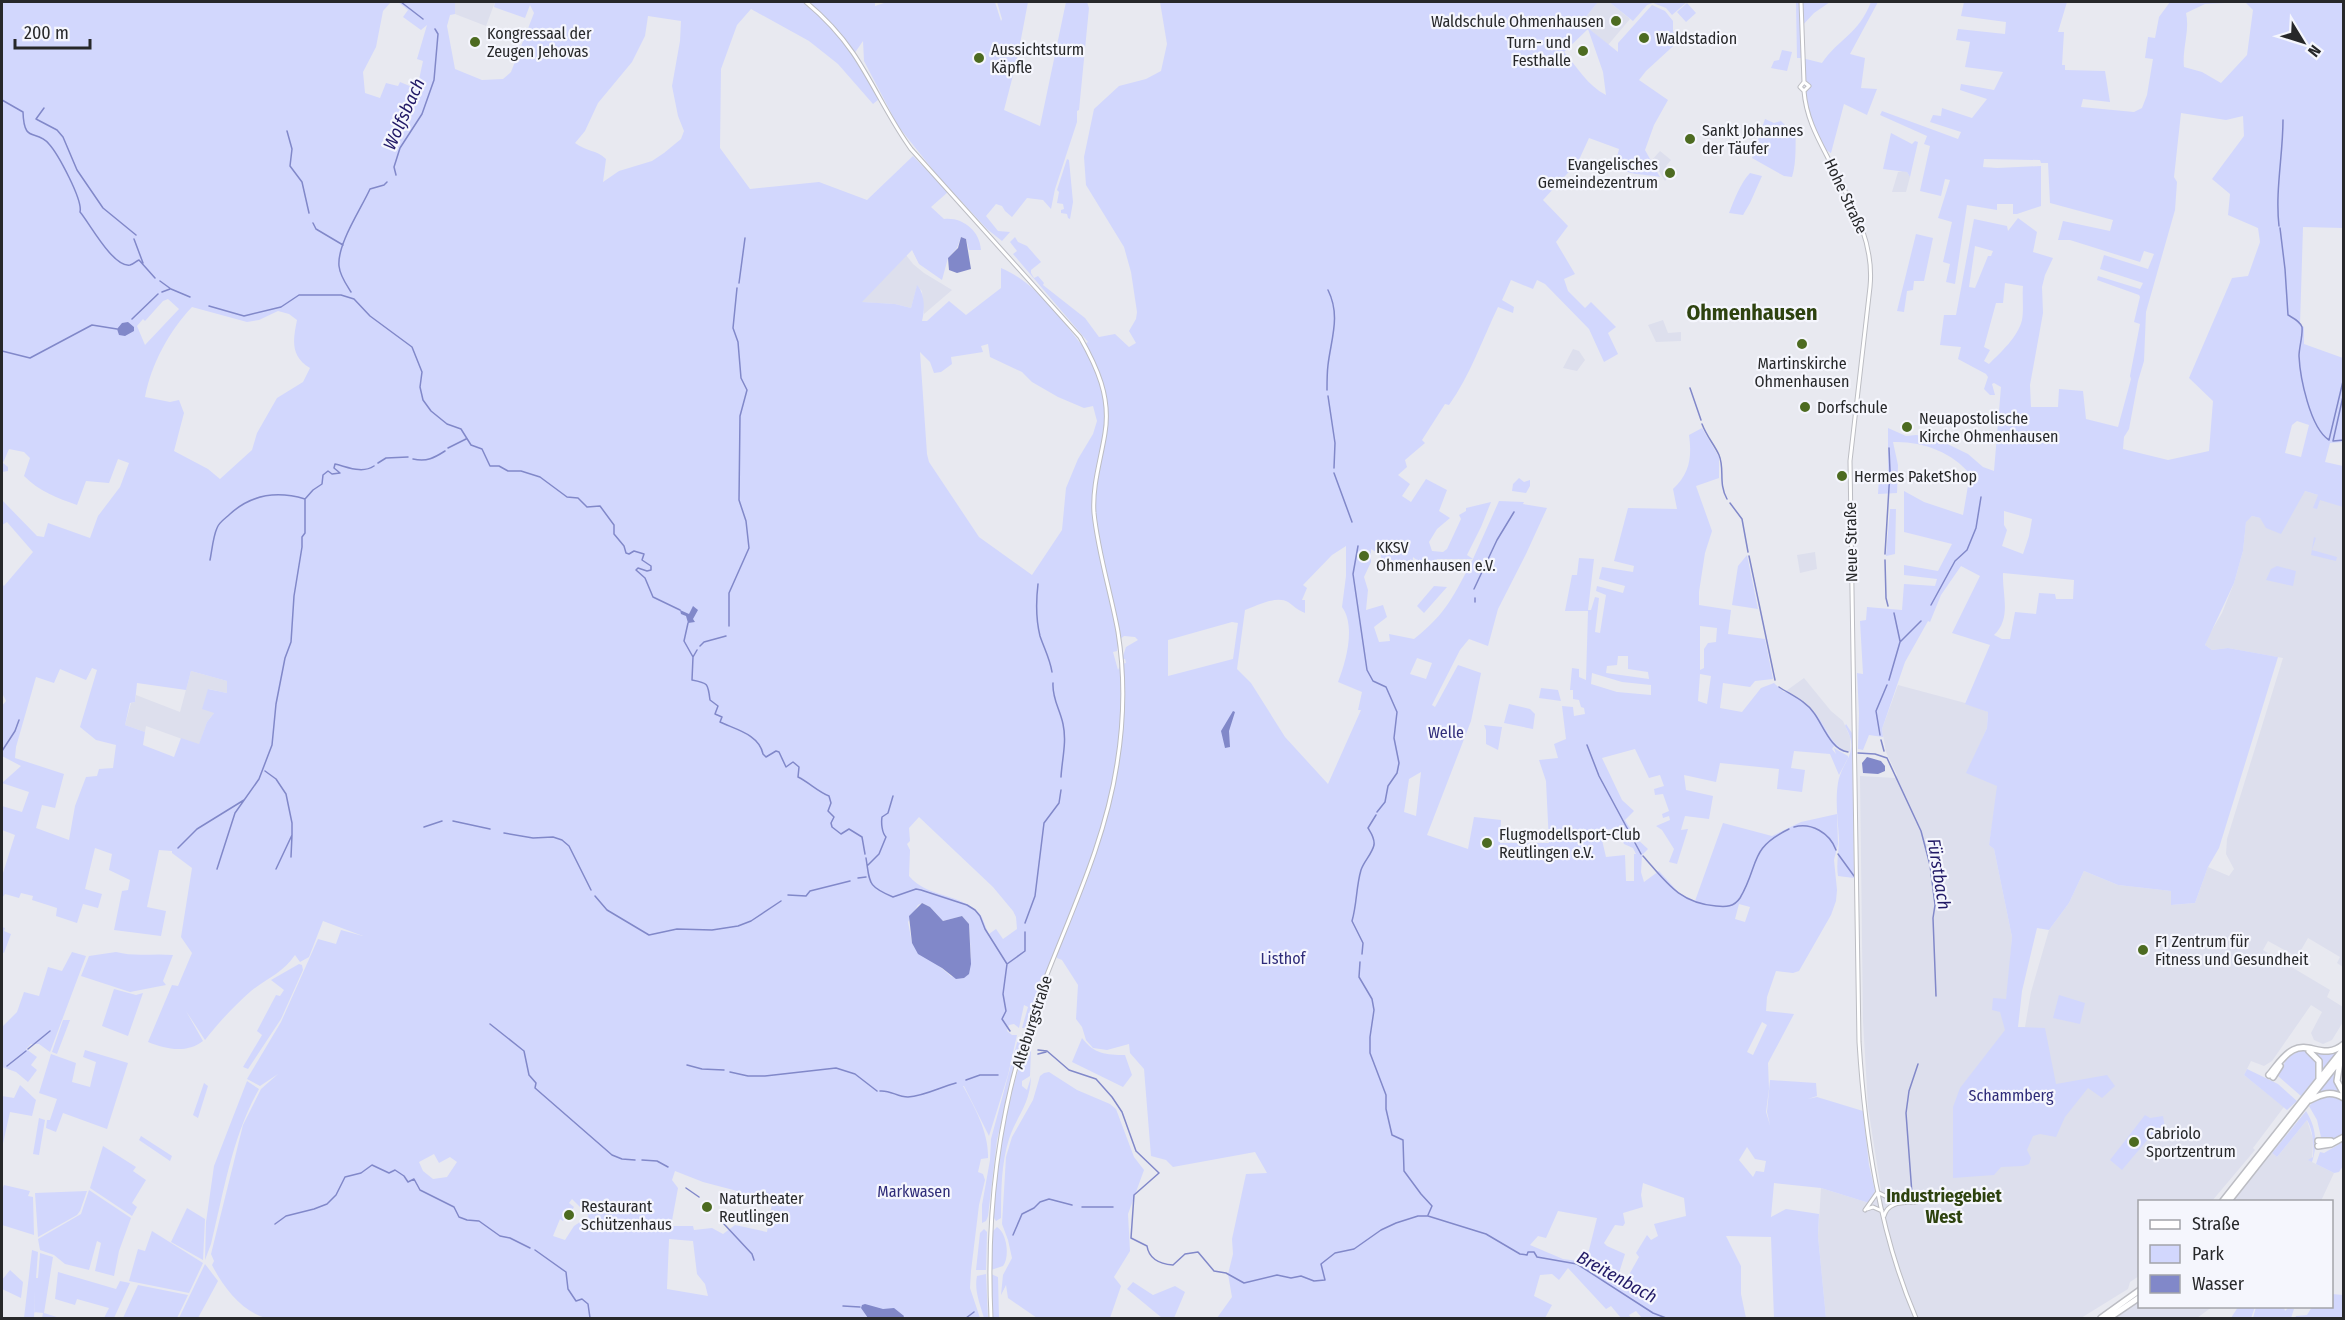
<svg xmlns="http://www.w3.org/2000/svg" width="2345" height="1320" viewBox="0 0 2345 1320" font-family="'Fira Sans Condensed',sans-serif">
<rect width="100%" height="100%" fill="#e8e9f0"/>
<path fill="#dddfed" d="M455 2H495L486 26 455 14Z
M1598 2H1609L1630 19 1608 45 1588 28 1585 18Z
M1660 151 1671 160 1666 166 1672 171 1665 181 1652 160Z
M1903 171 1907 172 1910 177 1906 192H1892L1898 172Z
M906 255 913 264 924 273 952 290 924 314 922 291 917 286 911 308 895 304 861 302Z
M1663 320 1668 333 1681 332V341L1656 342 1648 325Z
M1573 349 1579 351 1585 360 1577 371 1563 368Z
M2305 491 2343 503V967L2337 963 2340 957 2308 938 2297 957 2268 941 2263 950 2330 990 2327 997 2343 1007V1022L2332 1040 2323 1044 2314 1040 2311 1033 2322 1012 2311 1005 2272 1061 2264 1066 2251 1061 2244 1075 2284 1107 2253 1148 2255 1150 2212 1201 2140 1202 2139 1276 2130 1282 2128 1289 2081 1318H1826L1818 1236 1821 1188 1869 1203 1876 1200 1881 1190 1868 1107 1863 1021 1860 776 1895 778 1897 775 1886 752 1882 729 1898 685 1969 704 1988 712 1987 728 1968 771 1998 786 1989 845 1994 849 2012 937 2009 979 2006 1000 2000 1012 2010 1027H2025L2031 992 2049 930 2069 903 2084 871 2118 885 2171 891V905L2195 903 2208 867 2229 876 2234 869 2226 854 2227 839 2283 658 2228 648 2212 650 2205 645 2209 635 2222 613 2234 583 2243 551 2246 521 2252 516 2260 518 2264 523Z
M1815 552 1817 569 1800 573 1797 555Z
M191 671 227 681V693L209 689 214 713 207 722 199 745 146 726 145 732 125 725 131 703 135 702 136 695 180 712Z
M1804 678 1831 711 1843 721 1850 737V752L1844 751 1834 742 1817 715 1802 700 1786 691Z
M2307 1120 2313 1139 2312 1162 2334 1173 2321 1201 2231 1202 2272 1153 2277 1157Z
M2139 1300 2140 1306 2212 1307 2197 1318H2116Z"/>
<path fill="#d2d7fd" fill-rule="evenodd" d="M2 2H391L383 11 376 47 363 72 365 93 380 98 386 83 398 86 400 82 417 89 423 61 417 59 427 25 421 30 403 17 408 10 398 2H455V14L450 15 447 26 455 69 482 80 503 79 511 72 534 13 530 5 525 18 494 7 495 2H875V6L887 2H995L1001 21 1002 19 997 2H1028L1017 60 1004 110 1040 126 1066 2H1087L1089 8 1079 110 1077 111V122L1055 189 1051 209 1043 200 1027 198 1012 217 1005 211 1002 206 996 204 986 216 998 231 1010 232 1002 241 987 229 937 175 898 126 864 61 863 41 854 54 879 99 873 104 838 64 809 41 751 9 737 25 721 69 720 148 750 189 819 182 867 200 913 156 948 192 931 207 944 219C963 217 980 231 981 250H969L966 239 961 237 957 248 948 258 942 280 919 264 912 250 862 302 895 304 911 308 917 285C925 294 925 309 922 321H927L949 301 966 315 1001 288V268C1035 282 1059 317 1082 345L1088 342 1013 254 1017 251 1010 242 1015 237 1018 242 1027 246 1041 262 1031 270V273L1034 278 1038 276 1044 283 1043 285 1085 318 1099 337 1115 334 1129 347 1136 343 1129 331 1136 319 1137 312 1131 272 1124 247 1086 185 1084 157 1094 109 1119 86 1146 79 1161 71 1167 44 1160 2H1598L1585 18 1588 28 1618 52V43L1652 5 1665 11 1673 21V32L1682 38 1646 71 1639 80 1668 100 1654 125 1645 150 1660 177C1640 173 1631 177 1615 165L1619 149 1589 138 1578 162 1543 200 1568 226 1556 242 1575 274 1564 279 1568 291 1585 308 1591 302 1616 327 1608 333 1618 354 1604 362 1589 329 1545 284 1537 280 1533 289 1511 280 1502 300 1514 307 1513 313 1498 307C1482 340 1470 376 1449 405L1445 404 1422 440 1425 443 1405 460 1407 467 1398 475 1410 484 1402 496 1411 502 1426 479 1447 490 1439 511 1450 518 1437 529 1429 542 1432 551 1443 552 1447 549 1461 519 1459 515 1466 511V508L1491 502 1481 527 1467 555 1473 559 1499 501 1524 502 1523 504 1547 508 1526 554 1498 609 1488 646 1469 639 1460 650 1432 705 1435 707 1458 665 1481 673 1471 721 1427 835 1468 849 1474 817 1501 820 1500 843H1549L1546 781 1539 760 1558 758 1554 744 1566 739 1562 706 1573 707 1574 716 1585 714 1584 708 1581 707 1579 700 1573 699V690H1570L1572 668 1579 669V677L1586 680 1588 611H1565L1572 575H1577L1579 558 1594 559 1588 610H1591L1595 597 1599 598 1595 632 1600 633 1606 595 1596 591 1597 586 1623 593 1625 586 1599 579 1602 567 1633 572 1634 566 1614 561 1628 508 1677 509 1673 489C1690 473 1692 457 1689 435L1702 428 1719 457V478L1696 486 1712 531 1705 553 1699 592V605L1731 610 1728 634 1765 639 1773 679 1755 681 1750 687 1723 683 1720 708 1742 712 1761 688 1774 683 1784 692 1786 691C1796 697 1808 704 1816 714 1826 726 1832 748 1849 752H1843L1834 746 1832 749 1836 754 1834 748 1848 756V758L1839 775 1830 754 1794 751 1791 768 1805 770 1802 792 1777 789 1779 769 1720 763 1716 782 1684 775 1686 790 1713 796 1709 819 1685 816 1681 830 1688 829 1677 864 1669 862 1674 849 1662 830 1656 826 1670 820 1669 816 1663 818 1662 814 1669 811 1663 794 1655 795 1654 789 1664 786 1660 775 1649 778 1635 749 1602 758 1622 800 1634 811 1625 820 1636 838 1648 849 1642 855 1641 872 1644 882 1659 871 1679 893 1695 901 1723 823 1772 836 1801 822 1837 814 1838 844 1834 860 1837 890 1836 901 1831 915 1799 971 1793 973 1776 971 1767 997 1766 1011 1794 1014 1768 1063 1769 1089 1766 1112 1770 1125 1767 1112 1770 1080 1816 1083 1817 1096 1808 1099 1817 1097 1863 1111 1869 1165 1875 1191 1869 1203 1821 1188 1774 1183 1771 1217 1786 1209 1819 1214 1818 1236 1826 1318H1774L1771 1237 1726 1236 1741 1266V1294L1746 1318H1642L1636 1311 1629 1315 1631 1318H1621L1611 1306 1606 1309 1568 1268 1559 1280 1552 1274 1540 1275 1534 1296 1552 1305 1545 1318H1217L1232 1297 1228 1274 1233 1254 1232 1239 1246 1174 1267 1173 1255 1152 1173 1167 1166 1160 1151 1156 1144 1069 1130 1053 1129 1044 1107 1050 1093 1048 1086 1040 1082 1027 1076 1019 1078 985 1062 960 1057 958V953L1028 1028H1022L1028 1007 1024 1005 1019 1028 1014 1024 1009 1025 1007 1031 1012 1035H1017L1008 1075 989 1136 964 1086H963C975 1108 989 1133 988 1158L981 1159 978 1172 983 1174 985 1180 979 1205 971 1271 970 1288 980 1318H267C243 1313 223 1287 212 1265L214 1261 211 1254 243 1125 261 1089 278 1074 260 1086 247 1079 281 1022 318 939 336 944 341 930 363 936 323 921 309 957 300 962 295 955C283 973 267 978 251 991 234 1006 219 1022 205 1040L186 1011 203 1041C186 1054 166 1049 148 1042L172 985 178 986 192 953 181 937 192 868 172 853V851L159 850 147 907 166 911 161 936 114 930 122 891 128 890 130 880 109 870 112 854 95 848 85 889 102 894 98 908 83 904 77 923 56 916 57 908 32 900 33 896 21 893 19 898 5 894 2 898V876L15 835 2 830V806L22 812 29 792 2 783 21 766 2 756V706L6 701 2 693V584L4 586 33 552 7 522 2 525V500L37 536 44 537 48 523 90 538 98 516 120 487 129 463 118 459 109 483 86 481 77 505C57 498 39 491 24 476L30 458 24 452 9 449 3 463 8 467V471L2 472ZM648 16 681 21 680 41 672 86 678 116 684 131 681 139 664 153 652 161 619 171 603 182 606 159C597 150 585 151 575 143L585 131 598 103 632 62 645 36ZM1588 29 1603 72 1606 95C1588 86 1577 67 1564 52ZM168 299 179 309 145 345 137 326 143 319 145 321 163 301ZM192 307 247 322 259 320 278 311 289 314 297 320C293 340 290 356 310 368L303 382 277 398 257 433 252 450 220 479 208 469 174 451 184 413 179 400 170 402 145 397C151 365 169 331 192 307ZM988 344 990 357 1022 372 1032 382 1058 397 1084 408 1093 406 1097 421 1093 434 1078 459 1066 488 1062 530 1032 575 979 537 929 462 927 454 920 352 930 362 934 373 941 372 952 364 951 357 983 352 981 346ZM1346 546V576L1342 607C1356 626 1346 662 1338 682L1362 692 1358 710H1361L1328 784 1285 737 1251 683 1237 669 1245 610C1256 606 1277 595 1288 602 1294 606 1297 610 1305 613V600H1302L1307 588 1303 585 1332 555ZM1371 549 1381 555V566L1412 570 1413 557 1418 561 1434 564 1437 559H1473C1454 595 1447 613 1414 639L1389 634 1390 641 1379 642 1374 627 1387 617 1383 605 1366 610 1368 590 1364 577 1371 562ZM1232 622 1238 623 1233 659 1168 676V640ZM1700 626 1717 628 1716 642 1708 643 1704 649V668L1700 670ZM1124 636 1135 637 1138 640 1126 647 1122 659H1125L1126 663 1121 664 1118 670 1113 652 1117 651 1119 640ZM1618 656H1628V669L1648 672 1649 679 1606 673 1607 666 1617 665ZM1417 658 1432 663 1426 679 1410 674ZM92 668 97 670 80 727 96 740 116 745 113 768 99 769 97 776 86 777 75 806 69 840 36 828 42 805 55 808 64 774 15 758 16 747 36 677 54 683 60 669 86 680ZM191 671 227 681V693L208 689 202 709 214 713 207 722 199 744 181 738 174 757 143 745 145 732 125 725 130 703 135 702 137 683 186 690ZM1592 673 1622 682 1651 685V695L1617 692 1591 684ZM1700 674 1711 676 1707 704 1698 701ZM1421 772 1416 816 1404 812 1409 779ZM919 817 993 887 1013 911 1016 917 1017 929 1003 939 996 929 989 934C985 927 984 919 979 913 960 893 927 898 909 876L910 850 907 844 910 841 909 828ZM1616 828 1624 844 1633 848 1636 854H1634V881H1626L1625 855 1606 857 1602 840 1606 830ZM922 903 930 907 943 921 962 916 969 924 971 958 952 977 912 943 908 922 918 905ZM1739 904 1750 907 1745 922 1735 919ZM1762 1022 1767 1025 1753 1055 1747 1052ZM1747 1147 1755 1159 1766 1161 1764 1172 1756 1171 1753 1177 1739 1160ZM434 1154 439 1163 450 1157 457 1162 447 1177 433 1179 423 1171 419 1162ZM675 1171 703 1182 741 1192V1198L772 1204 767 1232 735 1225 723 1234 712 1228 694 1230 693 1226H671L678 1188 672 1180ZM1643 1183 1684 1198 1686 1216 1654 1224 1658 1236 1651 1240 1647 1235 1636 1253 1639 1257 1626 1280 1619 1273 1625 1254 1607 1246 1604 1243 1615 1225 1623 1226 1625 1223 1623 1213 1643 1207 1641 1195ZM572 1199 589 1216 574 1226 565 1240 553 1236 560 1219 563 1221 569 1211 571 1212 574 1207 569 1203ZM1558 1211 1597 1218 1587 1258 1581 1256 1578 1261 1563 1259 1530 1245 1538 1236 1546 1238ZM669 1239 693 1241 697 1274 705 1284 708 1296 667 1289Z
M1609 2H1687L1672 15 1666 8 1653 3 1647 5 1633 21Z
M1796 2H1817L1818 3 1830 2 1814 13 1801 27 1802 58 1822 63C1839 38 1858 35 1871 2H1878L1850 54 1865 58 1861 88 1877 89 1867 115 1844 104 1831 153C1811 142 1809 112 1804 91L1809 86 1804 82 1802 58H1797Z
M1964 2H2067L2058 32H2064L2062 65H2065V70L2105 71 2110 102 2083 99 2081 107 2134 112 2142 108 2147 95 2153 59 2145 58 2148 37 2155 38 2159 17 2170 2H2343V228L2303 227 2300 325 2304 327V344L2343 358V442L2330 443 2325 462 2343 466V507L2320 500 2317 509 2313 508 2318 495 2305 491 2281 534 2266 528 2260 518 2252 516 2246 522 2243 551 2234 583 2205 645 2212 650 2228 648 2278 657 2219 848 2208 867 2195 903 2171 905V891L2118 885 2084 871 2069 903 2049 930 2037 928 2022 991 2018 1027 2045 1028 2056 1084 2107 1075 2115 1086 2102 1098 2088 1088 2065 1117 2056 1137 2040 1134 2033 1136 2027 1150 2031 1158 2029 1164 2023 1166 2001 1167 1994 1175 1953 1178V1107L1960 1088 2005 1030 2000 1012 1992 1010 1993 998 2006 999 2012 937 1994 849 1989 845 1997 786 1966 773 1987 728 1988 712 1965 704 1990 645 1952 633 1980 576 1961 566 1941 595 1930 622 1928 621 1905 662 1882 729 1883 737 1869 735 1863 750 1858 749 1859 713 1857 673 1863 674 1860 621 1866 620 1867 607 1902 610 1904 584 1935 586 1937 579 1904 575V565L1938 571 1952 544 1904 532V491L1924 502 1963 515 1970 474C1952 452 1922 441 1893 442L1898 465 1897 493 1878 494 1879 478 1888 477V428L1906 436 1916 435 1933 437 1968 454 1983 467 1994 471 2001 387 1994 383 1992 384 1995 395H1990L1984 389 1988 377 1986 374 1958 359 1961 347 1940 345 1944 315H1956L1974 219 2007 226 2008 231 2018 218 2037 232 2033 252 2053 258 2045 275 2042 287 2043 313 2030 385 2031 407H2058L2059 389 2083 391 2086 419 2118 427 2131 379 2130 376 2140 324 2134 322 2140 297 2139 295 2097 280 2098 276 2140 289 2143 283 2100 269 2104 255 2148 269 2154 254 2144 251 2140 262 2070 240H2058L2063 221 2110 231 2113 220 2050 203 2048 163H2041L2040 160 1984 159 1983 167 1997 168 2041 166V206L2017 214H2013V204H1997V210L1967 205 1955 284 1946 282 1950 264 1943 262 1952 222 1938 218 1950 180 1945 179 1941 196 1920 191 1930 146 1924 144 1927 136 1880 115 1882 111 1958 139 1961 132 1930 122 1933 115 1941 116 1942 108 1972 118 1987 99 1960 90 1961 84 1994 90 2003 72 1965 67 1970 42 1956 40 1958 29 2005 34 2006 22 1961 16ZM2245 2 2253 10 2247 55 2221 83 2202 72 2184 67C2182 49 2190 30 2186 13L2205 4ZM2181 113 2226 120 2243 116 2244 136 2212 179 2230 194 2228 215 2258 228 2260 242 2248 276 2232 278 2189 378 2213 401 2209 451 2168 460 2123 449 2124 437 2129 429 2138 381 2144 361 2146 312 2175 210 2177 182 2174 177ZM1975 246 1993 251 1991 256H1988L1975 288 1969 287ZM2005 283 2023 286C2022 297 2024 309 2022 320 2018 337 2001 352 1989 364L1984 361 1990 350 1984 347 1996 303H2003ZM2297 421 2309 425 2301 457 2285 453 2292 425ZM2004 511 2032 519 2029 536 2023 554 2002 546 2007 530 2004 525ZM2003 573 2074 580 2073 599H2056L2055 594 2039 593 2036 614 2015 612 2010 639H2002L1994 635C2012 618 2002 594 2003 573Z
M1687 3 1696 13 1686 22 1677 12Z
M1782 50 1792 52 1787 71 1771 68 1774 61 1779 60Z
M1765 119 1774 123 1781 121 1787 127 1796 126C1795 143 1797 161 1792 177L1784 176 1752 158Z
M1891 133 1912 144 1915 141 1918 142 1910 177 1907 172 1883 169Z
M1067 159 1069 160 1073 202 1070 219 1068 218 1067 214 1061 213V210L1064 209 1063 204 1057 203 1059 192 1057 190Z
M1750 173 1762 176 1750 203 1743 215 1729 213C1734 200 1741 182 1750 173Z
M1916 234 1933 238 1924 281H1914L1913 290 1907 291 1904 312 1897 311Z
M1519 478 1524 482 1530 480V486L1526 493 1512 491 1513 484Z
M1890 509H1896L1895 554 1886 556Z
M2314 537 2316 538 2312 550 2337 557 2336 561 2311 555Z
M1747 555 1758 609 1732 605 1738 566Z
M2277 566 2296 571 2293 586 2266 580 2271 569Z
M1434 586 1447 587 1424 613 1417 606Z
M1541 688 1558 690 1561 701 1539 698Z
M1509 704 1530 709 1535 714 1533 729 1504 723Z
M1846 724 1852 733 1854 878 1838 876C1836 863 1839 852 1839 839 1838 821 1835 801 1838 783 1842 760 1861 753 1845 726Z
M1484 725 1502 727 1498 750 1486 744V730Z
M2 927 5 928 4 931 11 934 4 953 2 952Z
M72 952 86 956 50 1052 39 1044H31L26 1049 37 1057 31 1065 37 1070 28 1082 16 1072 2 1067 3 1061 2 1027 17 1012 24 992 39 996 48 967 62 971Z
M116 952C135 957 153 953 173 955L163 981 166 985 130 992 81 976 89 956Z
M299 964 302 965 303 970 281 1019 248 1069 243 1067 262 1035 257 1031 276 995 280 996 284 990 271 980Z
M114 989 136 995 143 993 128 1036 102 1026Z
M2059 995 2085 1003 2080 1024 2053 1018Z
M63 1020H70L57 1054 52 1052Z
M1082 1038C1094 1054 1106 1055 1125 1055L1132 1075 1123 1087 1072 1062Z
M1018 1039 1021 1042 997 1140 988 1216 986 1221 982 1223V1205L990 1160 991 1139Z
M1025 1047 1031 1050 1030 1076 1022 1081V1086L1027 1090 1031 1077C1030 1105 1017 1115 1009 1139 1001 1164 1001 1192 1001 1218L996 1221 994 1218V1199L1003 1133 1013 1087Z
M2343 1048 2321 1073V1062L2315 1052 2330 1053Z
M85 1050 128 1063 107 1129 63 1113 56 1132 46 1128 47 1120H50L57 1099 39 1093 51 1054 76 1063 72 1082 90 1087 96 1062 83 1057Z
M2299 1051H2307L2316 1058 2318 1075 2301 1096 2278 1076 2287 1058Z
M2338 1066 2341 1093 2314 1097Z
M2247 1069 2278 1084 2297 1101 2287 1110 2244 1075Z
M1049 1072 1077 1090 1110 1104 1116 1109 1134 1157 1144 1170 1128 1214 1130 1251 1114 1277 1121 1286 1110 1318H1037L1008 1298 1006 1285 1001 1295 1003 1275 1012 1258 1008 1240 1002 1224 1006 1157 1012 1137 1033 1100 1040 1076 1044 1073Z
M247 1081 259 1089C232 1137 224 1191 211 1244L205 1260 206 1222 214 1166Z
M204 1083 208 1086 198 1118 193 1115Z
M20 1085 36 1100 32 1116 10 1112 2 1148V1096L14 1098Z
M2327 1094 2343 1099V1134C2337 1139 2327 1143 2321 1137L2317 1120 2309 1106 2318 1097Z
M2306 1111C2316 1127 2318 1144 2312 1162L2308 1160 2313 1157C2314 1145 2313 1130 2307 1120L2277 1157 2272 1153Z
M2145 1115 2150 1118 2163 1116 2166 1134 2149 1138 2122 1170 2110 1160Z
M39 1118 45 1120 39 1155 33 1154Z
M141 1136 172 1156 170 1161 139 1140Z
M2343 1142V1166L2339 1172 2334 1173 2316 1164 2320 1152 2324 1153Z
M103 1146 136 1167 133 1171 146 1180 132 1203 137 1207 132 1216 90 1188Z
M4 1185 30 1191 28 1196 33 1197 34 1235 2 1225V1190Z
M89 1190 131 1218 119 1251 114 1276 95 1271 101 1243 97 1241 89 1270 65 1264 54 1255 40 1250 38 1239 81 1214Z
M87 1191 80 1211 77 1215 38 1237 35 1193Z
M187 1208 205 1219 203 1260 171 1242Z
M997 1227C1007 1233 1010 1257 1003 1266L991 1270 993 1231Z
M984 1229 987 1232 986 1270H976L980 1233Z
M152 1231 203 1263 189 1293 129 1281 138 1249 145 1251Z
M32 1250 38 1252 36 1278H38L40 1253 53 1257 44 1313 60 1318H42L43 1313 34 1312 35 1289 34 1318H24Z
M205 1264 218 1281 198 1318H179Z
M10 1270 23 1282 21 1298 2 1289V1280Z
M58 1272 116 1289 120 1281 130 1283 114 1318H104L109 1308 77 1299 75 1305 55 1299Z
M986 1274 988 1318H984C980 1304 974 1290 977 1276Z
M991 1274 998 1277 999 1318H993Z
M1133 1282 1153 1295 1175 1286 1185 1292 1174 1318H1162L1127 1289Z
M138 1285 188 1295 177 1318H123Z
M2332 1294 2343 1295V1318H2295L2296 1316 2307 1315 2312 1307 2332 1306Z
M2238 1307H2255L2251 1318H2231Z
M2256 1307H2284L2285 1311 2288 1308 2294 1309 2291 1318H2253Z"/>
<path fill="#8188c9" d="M961 237 966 239 971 269 957 273 949 270 948 258 958 248Z
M128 322 134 327V331L125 336 119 335 117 329 122 323Z
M693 606 698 610 693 619 695 622 688 623 686 616 681 614 680 610 689 614Z
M1233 711 1235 712 1229 731 1230 747 1225 748 1221 731Z
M1867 757 1881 761 1885 766V771L1878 774 1863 773 1862 763Z
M922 903 930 907 943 921 962 916 969 924 971 964 969 974 964 978 956 979 942 968 918 954 912 943 909 916Z
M865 1304 883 1309 894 1308 904 1316 903 1318H868L861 1308 862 1305Z"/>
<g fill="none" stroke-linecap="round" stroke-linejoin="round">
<path stroke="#8188c9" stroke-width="1.5" d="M401 2 423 19
M2 100 23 112C24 145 36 128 49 144 58 154 83 200 80 212 89 222 113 268 130 265 134 264 136 261 139 260L155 278
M44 108 36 119 57 130 63 137 77 170 103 208 136 235
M287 131 292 149 290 166 302 182 309 213
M396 175 394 167 400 148 422 114 434 80 438 34 435 29
M313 223 316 229 343 245
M2279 226C2275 191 2283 155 2283 120
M2280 228 2285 269 2288 315C2293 318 2300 321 2302 327 2303 336 2299 347 2299 356 2300 377 2310 428 2329 440L2344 377
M134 239 143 263
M160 281 171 289 190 297
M739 283 745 238
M162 292 170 289
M351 292C346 284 340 276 339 266 337 244 361 209 370 189L384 185 387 182
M209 306 244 316 281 307 299 295H341L354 299 370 316 412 347 422 372 420 387 423 400 431 411 447 424 461 429 471 445 482 449 490 466H499L508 471H521L540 477 567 497 578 498 587 507 600 506 614 525V534L624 546 626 553 629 554 634 551 644 554 642 560 651 566V570L647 571 638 568 636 570 645 578 653 597 680 610
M132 319 158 294
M2 351 30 358 92 325 117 329
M1690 388 1701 420
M1327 390C1327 382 1327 373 1328 365 1331 339 1341 316 1328 290
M2344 392 2333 441 2344 440
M1328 396 1335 443 1334 468
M1702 424C1707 437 1714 444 1719 455 1725 469 1718 483 1727 499
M448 448 466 439
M413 459C427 462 434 458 445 451
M378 463 386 458 408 457
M1334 473 1352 522
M1730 503 1742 519 1748 552
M1358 546 1353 574 1367 670 1373 681 1386 687 1397 712 1394 738 1399 763 1397 773 1388 786 1385 802 1377 812
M1885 554 1890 471 1889 448
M1749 556 1775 680
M210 560C212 550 213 537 217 528 219 522 226 518 230 514 252 494 278 491 305 499
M1885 560 1886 598 1888 606
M1038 584C1036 601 1036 620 1040 636 1044 648 1050 659 1052 672
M1474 589 1497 540 1514 512
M1475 598V602
M1931 605 1955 561 1967 550 1976 528 1981 497
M1894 613 1900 641
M688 623 684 641 693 657 692 680C708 683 708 683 710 700L718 706 715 714 722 717 720 722C734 729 759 734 763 754L766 757 776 751 779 752 786 767 793 762 799 767 798 777C810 783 817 791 829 796L831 803 828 811 834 817 831 823 832 827 841 834 849 829 862 837 865 854
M729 626V593L749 548 746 521 739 500 740 416 747 390 741 378 738 342 733 328 737 288
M700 646 704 642 726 636
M693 657 697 650
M1889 680 1900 642 1921 621
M1053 683C1052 699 1060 709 1063 724 1067 742 1062 759 1061 777
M1779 687C1791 695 1806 701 1814 713 1823 725 1831 750 1848 752
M1880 735 1876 711 1887 685
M1881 740 1884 751
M1587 745 1599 776 1641 854
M2 751 15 731 19 720
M1858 753 1875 754 1887 758 1921 831 1930 865 1935 905 1933 918 1936 996
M265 771 276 779 286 794 292 823V835L276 869
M453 821 490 829
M424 827 442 821
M1794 827C1811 822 1830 833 1836 850
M504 833 533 838 553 837 562 840 569 846 591 890
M178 848 197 829 244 800
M1838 854 1854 876
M1643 856C1666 882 1679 903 1716 906 1726 907 1734 907 1740 898 1760 864 1748 849 1789 829
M291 857 292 835
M866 858C870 883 867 886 893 897L916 889 921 890 967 905 975 910 980 916 985 929 1007 964 1003 994 1006 1011 1002 1019 1010 1031
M868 865 879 854 886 837C882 833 881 823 882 817L888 813 893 796
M217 869 235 813 259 779 272 745 276 704 285 658 291 642 294 596 302 547V537L305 533V499L313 490 322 484 323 475 328 471 332 474 340 473 334 468 335 464C348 467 362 474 374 466
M858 878 866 877
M788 895 806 896 810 891 850 881
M595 896 607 910 649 935 677 929 712 930 738 926 751 921 781 901
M1025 923 1035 896 1044 823 1059 803 1061 790
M1362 954 1363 943 1352 921C1357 904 1356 887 1361 870 1364 861 1372 854 1374 845 1375 838 1371 833 1368 828L1376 815
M1360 962 1359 977 1372 999 1374 1010 1370 1037V1053L1386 1095V1109L1392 1135 1403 1140 1404 1171 1421 1194 1432 1206 1428 1215
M1007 964 1025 951V932
M490 1024 524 1051 529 1075 536 1083 535 1088 612 1155 622 1159 635 1160
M28 1049 50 1031
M1038 1050 1047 1051 1069 1070 1096 1079 1112 1097 1122 1112 1136 1151 1159 1173 1134 1195 1131 1238 1147 1246C1149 1259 1160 1264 1173 1265L1185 1254 1198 1252 1214 1271 1226 1273 1244 1283 1277 1275 1291 1278 1301 1276 1314 1281 1325 1280 1321 1264 1335 1253 1354 1249 1381 1230 1396 1223 1418 1216H1428L1486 1234 1520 1254 1527 1255 1528 1252H1534L1537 1257 1577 1264 1653 1313 1666 1318
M1038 1054 1046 1052
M687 1065 702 1069 724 1070
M7 1066 26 1051
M730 1072 748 1076H765L836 1068 855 1074 877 1091
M966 1080 980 1075H998
M880 1091C891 1090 897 1097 908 1097 925 1096 940 1087 956 1083
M642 1160 657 1161 668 1167
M686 1188 699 1197
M1912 1194 1906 1113 1909 1091 1918 1064
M1082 1207H1113
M275 1224 286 1216 314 1209 327 1204 336 1195 345 1177 361 1173 372 1165 389 1173 395 1170 404 1176 408 1182 414 1179 420 1190 454 1207 459 1217 467 1220 479 1221 500 1236 510 1238 530 1248
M724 1224 752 1254 754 1260
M1013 1235 1022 1214 1034 1208 1040 1202 1049 1199 1072 1205
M535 1250 566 1272 568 1289 576 1301 582 1299 588 1304 590 1318
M843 1306 860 1307
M966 1318 974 1312"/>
<defs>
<path id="secondary" d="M806 2C824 17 840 34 853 53 874 84 889 119 911 149L1080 337C1097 367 1111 397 1105 433 1101 459 1092 486 1094 513 1098 553 1111 593 1118 632 1125 676 1124 721 1117 764 1104 850 1063 928 1034 1009 998 1109 986 1212 991 1318
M1801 2 1804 82 1809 86 1804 91
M1804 82 1800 87 1804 91
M1804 91C1806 116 1816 135 1827 156 1848 198 1875 238 1870 287L1850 461 1859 1042C1865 1136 1879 1232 1916 1318
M1879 1193 1893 1200 1917 1199
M1867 1209 1873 1207 1882 1211
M1865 1210 1877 1193
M1884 1216C1888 1201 1903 1203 1917 1202"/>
<path id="highway" d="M2309 1051 2319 1061V1079
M2340 1062 2337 1081 2344 1094
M2269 1075C2276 1067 2283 1055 2293 1050 2310 1041 2324 1061 2344 1044
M2273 1077 2280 1066
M2310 1100C2322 1094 2331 1090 2344 1098
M2318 1141H2331
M2318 1146 2331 1144 2344 1137
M2222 1202 2344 1048
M2228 1202 2344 1055
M2101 1318 2140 1290
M2109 1318 2140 1297"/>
</defs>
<use href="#secondary" stroke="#bcbdc3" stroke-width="5"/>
<use href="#highway" stroke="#bcbdc3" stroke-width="8"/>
<use href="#secondary" stroke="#fff" stroke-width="3"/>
<use href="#highway" stroke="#fff" stroke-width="5"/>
</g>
<g fill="#4d6b21" stroke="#f5f6fd" stroke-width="2">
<circle cx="1616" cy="21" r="6"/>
<circle cx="1644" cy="38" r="6"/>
<circle cx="475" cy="42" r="6"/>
<circle cx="1583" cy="51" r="6"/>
<circle cx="979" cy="58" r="6"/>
<circle cx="1690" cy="139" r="6"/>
<circle cx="1670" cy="173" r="6"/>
<circle cx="1802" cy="344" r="6"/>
<circle cx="1805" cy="407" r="6"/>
<circle cx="1907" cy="427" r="6"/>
<circle cx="1842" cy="476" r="6"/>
<circle cx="1364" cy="556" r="6"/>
<circle cx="1487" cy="843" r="6"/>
<circle cx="2143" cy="950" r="6"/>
<circle cx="2134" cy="1142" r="6"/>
<circle cx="707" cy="1207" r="6"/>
<circle cx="569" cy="1215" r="6"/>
</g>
<g text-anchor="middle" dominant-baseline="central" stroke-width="4.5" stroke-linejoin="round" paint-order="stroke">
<g font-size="16" fill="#27282a" stroke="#f5f6fd" text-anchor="start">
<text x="1604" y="21" text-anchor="end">Waldschule Ohmenhausen</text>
<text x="487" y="33">Kongressaal der<tspan x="487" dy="18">Zeugen Jehovas</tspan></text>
<text x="1656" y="38">Waldstadion</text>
<text x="1571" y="42" text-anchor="end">Turn- und<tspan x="1571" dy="18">Festhalle</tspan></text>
<text x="991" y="49">Aussichtsturm<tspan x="991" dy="18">Käpfle</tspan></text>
<text x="1702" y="130">Sankt Johannes<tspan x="1702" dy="18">der Täufer</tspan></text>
<text x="1658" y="164" text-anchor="end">Evangelisches<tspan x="1658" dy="18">Gemeindezentrum</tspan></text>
<text x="1802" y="363" text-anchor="middle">Martinskirche<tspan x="1802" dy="18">Ohmenhausen</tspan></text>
<text x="1817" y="407">Dorfschule</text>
<text x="1919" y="418">Neuapostolische<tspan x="1919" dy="18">Kirche Ohmenhausen</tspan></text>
<text x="1854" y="476">Hermes PaketShop</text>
<text x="1376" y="547">KKSV<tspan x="1376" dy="18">Ohmenhausen e.V.</tspan></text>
<text x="1499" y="834">Flugmodellsport-Club<tspan x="1499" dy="18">Reutlingen e.V.</tspan></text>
<text x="2155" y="941">F1 Zentrum für<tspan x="2155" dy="18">Fitness und Gesundheit</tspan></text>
<text x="2146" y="1133">Cabriolo<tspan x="2146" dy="18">Sportzentrum</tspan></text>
<text x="719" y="1198">Naturtheater<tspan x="719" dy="18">Reutlingen</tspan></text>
<text x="581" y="1206">Restaurant<tspan x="581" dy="18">Schützenhaus</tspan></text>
</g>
<g font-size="16" fill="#27282a" stroke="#f5f6fd">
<text transform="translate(1846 196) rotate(65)">Hohe Straße</text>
<text transform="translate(1851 542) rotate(-91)">Neue Straße</text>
<text transform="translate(1032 1022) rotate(-72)">Alteburgstraße</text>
</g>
<g font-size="16" fill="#2f2c79" stroke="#f5f6fd">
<text x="1446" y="732">Welle</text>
<text x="1283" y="958">Listhof</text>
<text x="2011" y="1095">Schammberg</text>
<text x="914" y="1191">Markwasen</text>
</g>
<g font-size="18" font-style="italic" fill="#211966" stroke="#f5f6fd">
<text transform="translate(404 114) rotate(-66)">Wolfsbach</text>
<text transform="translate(1939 874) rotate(81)">Fürstbach</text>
<text transform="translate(1617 1277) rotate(29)">Breitenbach</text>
</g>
<g font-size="18" font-weight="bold" fill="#2e430f" stroke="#f5f6fd">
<text x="1944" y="1196">Industriegebiet<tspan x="1944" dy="21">West</tspan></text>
</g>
<g font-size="22" font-weight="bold" fill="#2e430f" stroke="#f5f6fd">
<text x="1752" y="312">Ohmenhausen</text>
</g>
</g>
<rect width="2345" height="1320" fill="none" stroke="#27282a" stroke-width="6"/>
<rect x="2138" y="1200" width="195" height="108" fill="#f5f6fd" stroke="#a3a4a9" stroke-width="1.5"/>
<rect x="2150" y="1220" width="30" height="9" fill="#ffffff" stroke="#a3a4a9" stroke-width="1.5"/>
<text x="2192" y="1230" font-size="18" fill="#27282a">Straße</text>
<rect x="2150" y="1245" width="30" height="18" fill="#d2d7fd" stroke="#a3a4a9" stroke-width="1.5"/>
<text x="2192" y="1260" font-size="18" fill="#27282a">Park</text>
<rect x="2150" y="1275" width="30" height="18" fill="#8188c9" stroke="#a3a4a9" stroke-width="1.5"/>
<text x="2192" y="1290" font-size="18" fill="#27282a">Wasser</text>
<g transform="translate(2303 42) rotate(128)" stroke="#f5f6fd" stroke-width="4.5" paint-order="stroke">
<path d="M0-4.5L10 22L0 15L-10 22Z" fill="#27282a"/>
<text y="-9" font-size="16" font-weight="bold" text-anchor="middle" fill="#27282a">N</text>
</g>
<path d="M15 39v9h75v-9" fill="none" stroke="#27282a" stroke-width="3"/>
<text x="24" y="39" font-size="18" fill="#27282a" stroke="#f5f6fd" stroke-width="4.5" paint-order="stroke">200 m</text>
</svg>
